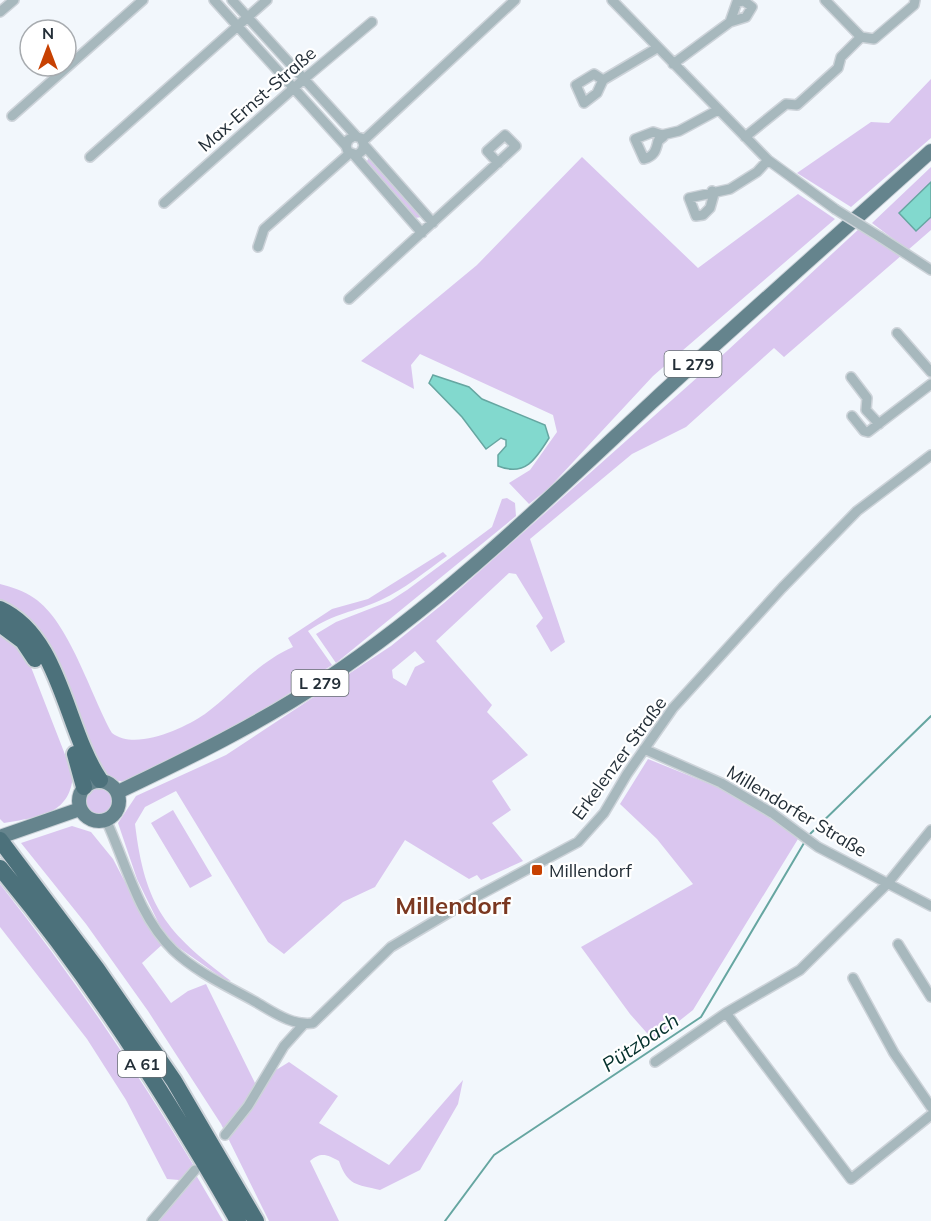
<svg xmlns="http://www.w3.org/2000/svg" width="931" height="1221" viewBox="0 0 931 1221" font-family="Mulish,sans-serif">
<rect width="100%" height="100%" fill="#f2f7fc"/>
<path fill="#dac6ef" fill-rule="evenodd" d="M931 79V138L851 207 797 173 871 122 889 123Z
M369 157 422 217 415 218 366 163Z
M582 157 698 268 798 194 835 219 653 376 548 489 529 504 509 483 530 470 557 432 553 415 420 354 411 365 414 389 361 361 477 265Z
M931 167V230L908 250 872 223Z
M860 228 902 255 784 357 774 348 686 427 632 454 530 539 565 642 551 652 536 626 543 618 516 574 509 573 436 641 492 705 487 712 528 755 492 781 511 810 492 823 523 861 481 880 477 875 469 879 405 840 375 887 343 902 284 954 268 942 176 791 145 807 135 824C145 907 166 932 231 981L225 980 175 945 160 926 137 879 118 823 136 796 226 755 391 646 444 603 727 351ZM415 651 425 662 415 667 406 686 393 678 392 670Z
M507 498 515 503 516 516 336 663 316 634 336 622 390 601 407 590 492 527 502 499Z
M443 552 447 556C426 571 405 589 381 600 353 613 336 612 308 631L332 665 232 731 125 782 113 780 103 773 50 652 35 624 10 604 0 601V584C12 587 24 591 34 598 69 621 91 696 112 733 135 751 183 729 205 714 235 692 258 662 293 647L288 638 332 609 368 599Z
M0 633 14 642 29 662 73 775C70 816 37 817 4 823L0 819Z
M648 759 720 788 773 819 798 839 693 1010 654 1041 630 1014 581 947 693 884 657 839 620 804Z
M82 801a18 18 0 1 1 36 0a18 18 0 1 1-36 0Z
M173 810 212 876 190 888 151 823Z
M72 826 91 832 113 859 144 918 164 943 142 963 171 1003 188 991 206 984 255 1083 289 1062 338 1096 319 1123 389 1165 463 1080 458 1104 420 1170 380 1190C356 1184 348 1186 339 1161 328 1155 321 1151 310 1161L339 1221H269L221 1124 148 1011 86 924 21 843Z
M0 884C71 974 135 1068 194 1166L179 1180 167 1179 126 1100 87 1039 0 927Z
M196 1175 223 1221H158Z"/>
<path fill="#82d9ce" stroke="#66a6a1" stroke-width="1.5" d="M931 182V217L916 231 899 213Z
M433 375 469 387 482 399 545 425 549 438C536 459 525 477 498 466V455L506 446V440L501 438 486 449 462 417 429 383Z"/>
<g fill="none" stroke-linecap="round" stroke-linejoin="round">
<path stroke="#66a6a1" stroke-width="2" d="M810 834 931 716
M445 1221 494 1155 701 1017 804 843"/>
<defs>
<path id="minor" d="M214 0 346 146 348 152 357 155 362 151 364 145 361 138 354 136 348 140 346 146
M232 0 357 137
M612 0 768 160 835 209
M825 0 861 37
M0 12 14 0
M673 64 730 22 737 2 744 1 752 7 746 17 730 22
M603 80 597 93 584 103 576 85 594 74 603 80 657 48
M12 116 143 0
M662 135 663 137 658 141C656 151 654 156 644 159L635 139 653 132 662 135 679 131 718 110
M745 137 786 104 797 105 838 68 841 57 861 37 874 39 914 5 915 0
M363 141 515 0
M364 145 433 223
M354 155 422 233
M90 157 267 0
M712 191 714 194 710 208 703 215 696 216 689 198 730 189 757 172 768 160
M164 203 304 79 372 22
M880 237 931 270
M258 247 264 229 350 153
M349 299 516 146 505 135 487 151 498 163
M897 333 931 372
M851 377 867 398 866 410 879 424
M852 416 864 431 868 432 931 384
M644 749 721 783 772 813 818 847 931 906
M106 820C126 863 138 916 173 950 196 972 227 986 254 1001 272 1011 291 1026 313 1023L391 947 470 900 578 842 604 813 627 774 673 708 782 588 857 511 931 455
M898 944 931 997
M853 978 894 1053 931 1107
M726 1013 851 1179 931 1115
M655 1062 726 1013 800 970 888 883 931 830
M225 1135 248 1106 284 1046 303 1025
M152 1221 195 1170"/>
<path id="primary" d="M79 801a20 20 0 1 1 40 0a20 20 0 1 1-40 0Z
M118 792C189 758 259 724 325 680 444 601 547 500 651 403 743 318 838 235 931 151
M0 837 80 809"/>
<path id="motorway" d="M0 609C61 637 65 729 100 780
M0 624 23 641 35 659
M75 754 84 787
M0 840 97 969 174 1081 256 1221
M0 868C91 977 168 1098 238 1221"/>
</defs>
<use href="#minor" stroke="#cdd3d9" stroke-width="12"/>
<use href="#primary" stroke="#cdd3d9" stroke-width="16"/>
<use href="#motorway" stroke="#cdd3d9" stroke-width="20"/>
<use href="#minor" stroke="#a7b8bd" stroke-width="9"/>
<use href="#primary" stroke="#65848d" stroke-width="14"/>
<use href="#motorway" stroke="#4c717b" stroke-width="16"/>
<defs>
<path id="minor-bridge" d="M835 209 880 237"/>
</defs>
<use href="#minor-bridge" stroke="#cdd3d9" stroke-width="12" stroke-linecap="butt"/>
<use href="#minor-bridge" stroke="#a7b8bd" stroke-width="9"/>
</g>
<rect fill="#c74102" stroke="#fff" stroke-width="2" x="531" y="864" width="12" height="12" rx="3"/>
<g text-anchor="middle" dominant-baseline="central" stroke-width="4.5" stroke-linejoin="round" paint-order="stroke">
<g fill="#fff" stroke="#656d73" stroke-width="1.5">
<rect x="664.5" y="351" width="57" height="26" rx="4.5"/>
<rect x="291.5" y="670" width="57" height="26" rx="4.5"/>
<rect x="118" y="1051" width="48" height="26" rx="4.5"/>
</g>
<g font-size="16" font-weight="bold" fill="#232e37">
<text x="693" y="364">L 279</text>
<text x="320" y="683">L 279</text>
<text x="142" y="1064">A 61</text>
</g>
<g font-size="18" fill="#232e37" stroke="#fff">
<text transform="translate(257 99) rotate(-41)">Max-Ernst-Straße</text>
<text transform="translate(619 758) rotate(-54)">Erkelenzer Straße</text>
<text transform="translate(797 811) rotate(31)">Millendorfer Straße</text>
</g>
<g font-size="18" fill="#232e37" stroke="#fff" text-anchor="start">
<text x="549" y="870">Millendorf</text>
</g>
<g font-size="20" font-style="italic" fill="#04302c" stroke="#fff">
<text transform="translate(640 1042) rotate(-34)">Pützbach</text>
</g>
<g font-size="24" font-weight="bold" fill="#7b3821" stroke="#fff">
<text x="453" y="905">Millendorf</text>
</g>
</g>
<g transform="translate(48 48)"><circle r="28" fill="#ffffff" stroke="#a7abaf" stroke-width="1.5"/>
<path d="M0-4.5L10 22L0 15L-10 22Z" fill="#c74102"/>
<text y="-9" font-size="16" font-weight="bold" text-anchor="middle" fill="#232e37">N</text>
</g>
</svg>
